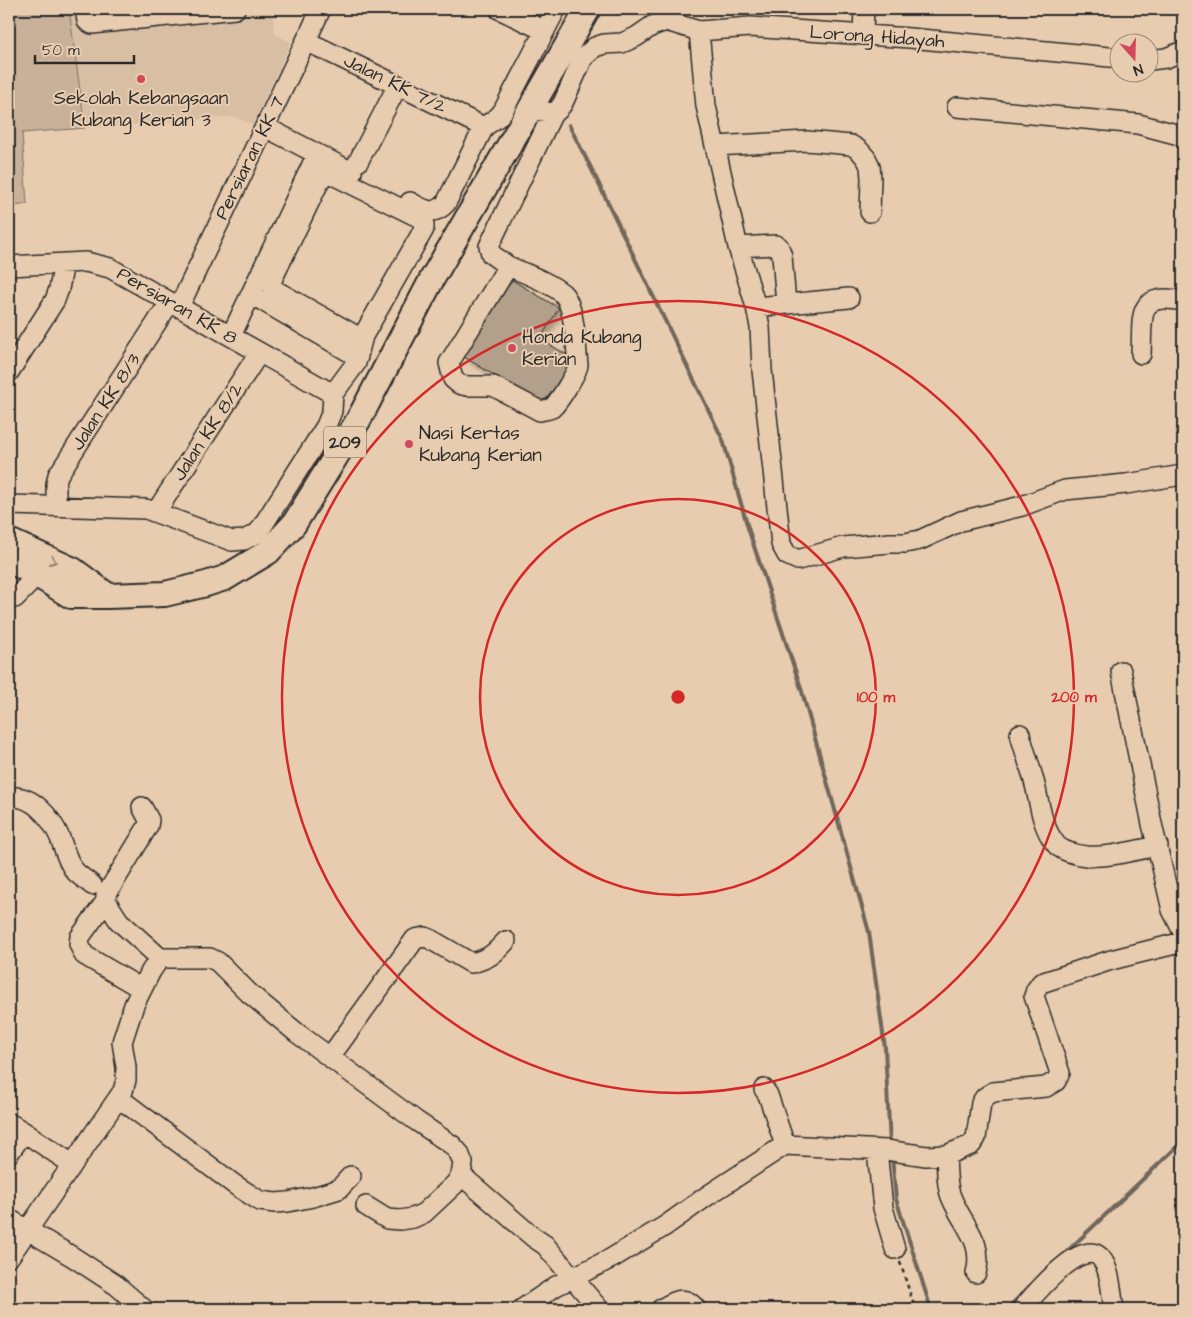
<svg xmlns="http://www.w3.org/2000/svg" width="1192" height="1318" viewBox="0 0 1192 1318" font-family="'Architects Daughter',sans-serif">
<defs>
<filter id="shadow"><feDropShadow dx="4.5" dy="4.5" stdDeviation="2.5" flood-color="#0004"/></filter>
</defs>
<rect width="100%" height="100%" fill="#e8ccaf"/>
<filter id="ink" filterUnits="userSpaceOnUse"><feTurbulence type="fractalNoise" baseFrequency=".02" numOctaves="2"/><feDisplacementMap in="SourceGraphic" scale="10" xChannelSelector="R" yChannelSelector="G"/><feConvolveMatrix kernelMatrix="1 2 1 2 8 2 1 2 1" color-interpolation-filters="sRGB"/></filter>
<g filter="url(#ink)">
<path fill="#d8bfa4" d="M9 9H272L275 34 291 42 253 125 235 117 22 133 27 204 9 207Z"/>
<path fill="#c9b199" stroke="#7a6e62" d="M9 9H69L85 128 22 133 27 204 9 207Z"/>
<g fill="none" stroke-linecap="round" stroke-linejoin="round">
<path stroke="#6f665a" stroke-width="4" d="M569 125 591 168 723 440 748 528 801 688 869 932 885 1048 890 1145
M892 1157 896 1199 931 1309
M1058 1260 1183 1141
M1007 1309 1031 1285"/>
</g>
<path fill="#b3a08b" stroke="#2b2b2b" filter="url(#shadow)" d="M512 280 559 308 540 339 574 359 545 406 464 357Z"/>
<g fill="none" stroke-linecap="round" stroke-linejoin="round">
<defs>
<path id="minor" d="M85 9 87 21 92 24 235 9
M499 9 545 31
M699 31 706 106 738 247 756 307 760 327 762 370 781 544 787 555 798 560 843 547 890 543H905L920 540 961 521 1022 506 1065 490 1126 484 1183 475
M863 35 864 9
M306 41 484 127
M1150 60 1166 58 1183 51
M957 107 1138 124 1183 136
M531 109 553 113 558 110 563 103 583 58 595 47 604 44 622 43 636 37 652 26 666 21 699 31 750 27 910 38 1120 58
M265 127 352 172
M715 146 807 141 851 145 859 150 866 158 870 166 871 178 870 212
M358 162 398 85
M410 202C423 209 434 217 446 203L484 127 498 117 503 111 556 9
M738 247 776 245 779 247 782 256 786 304
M9 266 86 262 110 268 333 394
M508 266C526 274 547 281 562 293 575 304 576 348 578 365 577 373 558 403 552 408 548 410 543 410 540 411L493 386H467L459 384 453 379 449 363 508 266 491 254 489 246 553 113
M251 294 358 357
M179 307 321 9
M756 307 849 298
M231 336 317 154
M1141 354C1143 316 1135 292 1183 301
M9 372 55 300 59 289 64 263
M333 394 356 363 363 336 424 229V224L422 219 331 174H326L322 176 271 282 273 289 362 339
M9 505 146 509 232 541 244 540 258 533 326 426 332 411 333 394
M56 506V484L58 475 170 302
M156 512 259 353
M9 596 15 598 27 586 36 574
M1121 671 1152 824 1172 910 1183 932
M1020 734C1025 753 1032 771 1036 789 1040 808 1043 828 1055 843 1060 851 1077 855 1086 856 1109 858 1135 850 1158 846
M9 797C33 795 51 817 60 838 64 848 67 861 74 870 79 876 86 880 92 885
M142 807 149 820 148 826 106 895V901L80 937 79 944 84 955 142 989
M106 901 119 921 160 958H210L218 962 249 993 297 1033 415 1120 452 1145 459 1153 463 1163 461 1175 455 1184 424 1213 413 1218 400 1220 387 1219 366 1206
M330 1057 415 939 425 937 430 939 471 963C489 959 494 954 506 941
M764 1089 768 1095 785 1145
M119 1098 235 1185 260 1201 275 1203 288 1202 313 1197 339 1189 351 1176
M9 1123 24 1132
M877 1150 883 1208 895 1249
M9 1153 24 1132 72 1164
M946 1155C947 1167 946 1182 950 1194 960 1223 985 1240 976 1273
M461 1175 533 1237 545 1245 599 1309
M9 1219 73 1257 116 1285 144 1309
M9 1257 123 1091 126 1080V1067L122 1042 134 1005 151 971 160 958
M522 1309 556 1286 612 1258 665 1226 707 1196 785 1145 886 1150 926 1156 946 1155 971 1145 976 1138 981 1103 985 1097 993 1092 1046 1087 1056 1081 1060 1073 1034 996 1036 990 1041 983 1111 960 1183 942
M661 1309C675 1301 685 1294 696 1309
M1022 1309C1034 1295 1081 1238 1100 1257 1111 1269 1111 1293 1114 1309"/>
<path id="major" d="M9 541 73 570 108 596
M9 560 36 574 71 596H108L165 594 206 584 225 578 268 552 294 524 359 419 432 279 588 9"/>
</defs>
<use href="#minor" stroke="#2b2b2b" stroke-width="22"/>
<use href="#major" stroke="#2b2b2b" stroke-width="28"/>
<path stroke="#2b2b2b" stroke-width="2.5" stroke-dasharray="4 4" stroke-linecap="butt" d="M900 1262 915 1309"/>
<use href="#minor" stroke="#e8ccaf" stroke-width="19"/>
<use href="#major" stroke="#e8ccaf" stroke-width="24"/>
</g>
<defs><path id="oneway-chevron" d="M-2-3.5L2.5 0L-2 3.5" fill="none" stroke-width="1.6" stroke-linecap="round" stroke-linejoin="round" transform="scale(1.25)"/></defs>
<use stroke="#8a7c6d" href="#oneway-chevron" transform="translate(53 561) rotate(24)"/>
</g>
<g fill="none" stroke="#d62828" stroke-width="2.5">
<circle cx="678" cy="697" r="198"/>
<circle cx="678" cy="697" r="396"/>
</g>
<g fill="#d1495b" stroke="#e8ccaf" stroke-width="2">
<circle cx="141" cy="79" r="5"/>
<circle cx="512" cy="348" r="5"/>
<circle cx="409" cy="444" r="5"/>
</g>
<g text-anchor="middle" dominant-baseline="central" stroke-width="4" stroke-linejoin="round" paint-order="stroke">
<rect fill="#e8ccaf" stroke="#645b53" stroke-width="1" x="324" y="426.5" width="42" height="31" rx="4"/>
<g font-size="18" font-weight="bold" fill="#2b2b2b">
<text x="345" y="442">209</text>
</g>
<g font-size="19" fill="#2b2b2b" stroke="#e8ccaf">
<text transform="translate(877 37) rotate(4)">Lorong Hidayah</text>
<text transform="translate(395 84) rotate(26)">Jalan KK 7/2</text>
<text transform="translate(250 158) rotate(-64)">Persiaran KK 7</text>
<text transform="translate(177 306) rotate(30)">Persiaran KK 8</text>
<text transform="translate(106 402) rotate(-57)">Jalan KK 8/3</text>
<text transform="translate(208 432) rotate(-57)">Jalan KK 8/2</text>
</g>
<g font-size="19" fill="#2b2b2b" stroke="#e8ccaf" text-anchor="start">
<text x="141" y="98" text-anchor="middle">Sekolah Kebangsaan<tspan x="141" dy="22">Kubang Kerian 3</tspan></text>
<text x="522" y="337">Honda Kubang<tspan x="522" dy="22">Kerian</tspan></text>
<text x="419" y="433">Nasi Kertas<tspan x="419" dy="22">Kubang Kerian</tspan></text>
</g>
</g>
<circle cx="678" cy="697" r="8" fill="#d62828" stroke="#e8ccaf" stroke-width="2.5"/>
<g font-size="15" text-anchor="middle" font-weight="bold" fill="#d62828" stroke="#e8ccaf" stroke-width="4" stroke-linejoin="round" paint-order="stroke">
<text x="876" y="702">100 m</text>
<text x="1074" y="702">200 m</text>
</g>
<rect width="1192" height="1318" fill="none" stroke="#e8ccaf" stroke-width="30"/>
<rect x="15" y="15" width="1162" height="1288" fill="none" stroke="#2b2b2b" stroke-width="2" filter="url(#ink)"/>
<g transform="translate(1134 58) rotate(160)"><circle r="24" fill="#e8ccaf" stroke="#9c8c7a"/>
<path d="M0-4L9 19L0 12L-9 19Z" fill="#d1495b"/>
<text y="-8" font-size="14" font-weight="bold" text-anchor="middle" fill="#2b2b2b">N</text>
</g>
<path d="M35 55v8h99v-8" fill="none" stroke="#2b2b2b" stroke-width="2.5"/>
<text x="42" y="55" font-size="15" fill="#2b2b2b" stroke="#e8ccaf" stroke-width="4" paint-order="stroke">50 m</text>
</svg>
